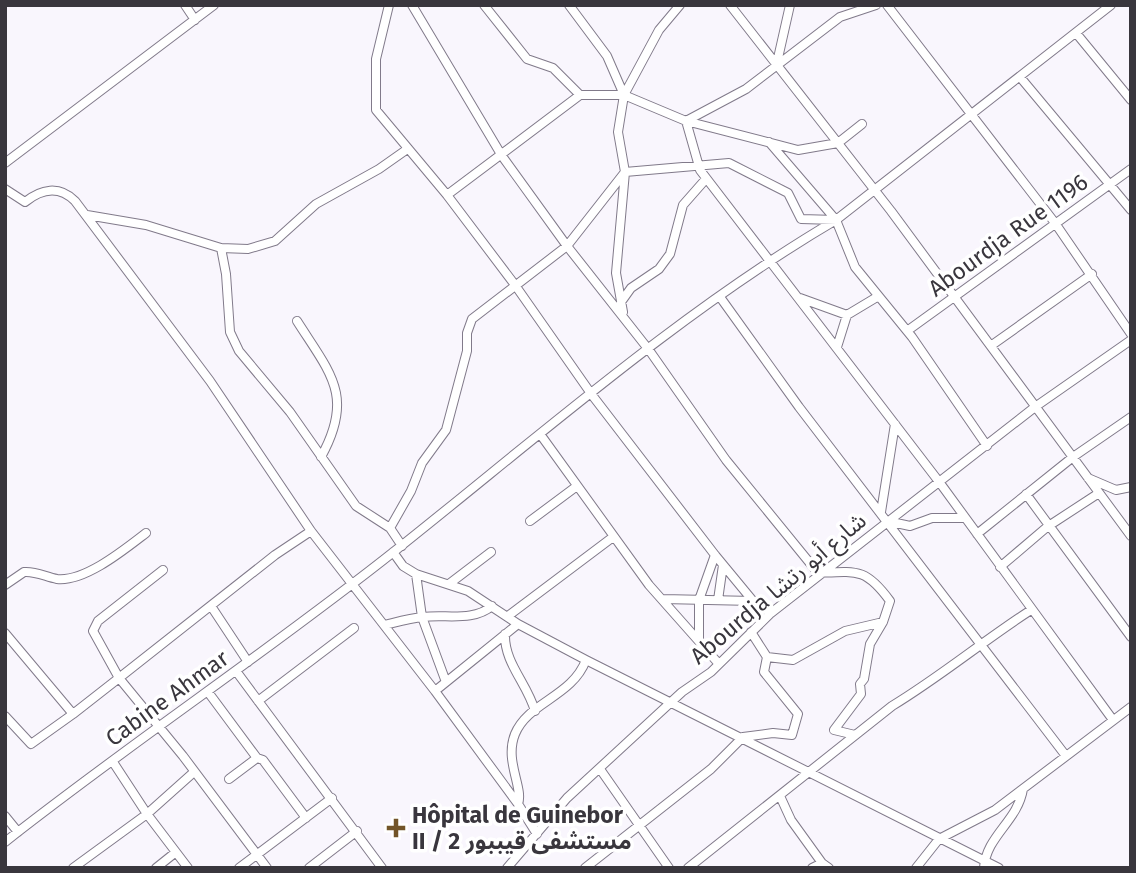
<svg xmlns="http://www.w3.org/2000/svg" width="1136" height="873" viewBox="0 0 1136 873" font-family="'Fira Sans','Noto Sans Arabic',sans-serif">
<rect width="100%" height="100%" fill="#f9f6fd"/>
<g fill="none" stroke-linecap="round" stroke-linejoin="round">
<defs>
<path id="minor" d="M185 5 195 20
M389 5 376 59V110L447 195 515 285 592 395 715 555 753 601 771 613
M412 5 502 156 567 246 649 350 726 460 818 573C857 571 866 568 890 601L883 622 845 631 793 660 767 657 764 672 798 714 792 735 773 733 743 737 711 769 585 868
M484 5 527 59 553 68 580 95
M569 5 607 56 624 95
M730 5 891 211 1131 536
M876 5 840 17 746 89 686 121 700 170 940 483 1113 720
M887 5 1055 223 1131 334
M1076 33 1131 100
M776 67 790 5
M1020 77 1131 210
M769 142 836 220 855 267 912 337 987 446
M5 163 214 5
M5 189 25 202C41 189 59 185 75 201L210 381 311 531 435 691 518 804 537 834
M447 195 580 95H624L686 121 798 150 838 143 862 124
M87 215 146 225 221 248 248 249 275 241 316 204 379 169 406 150
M221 248 226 274 230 332 239 351 290 412 356 506 390 528 402 546
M720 297 799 407 1066 756
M800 298 847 315 877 297
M621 302 631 288 659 269 670 254 683 205 705 180
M623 312 616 273 625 172 618 132 624 95 659 30 680 5
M297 321C330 373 355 396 321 457
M907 331 1131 169
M992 345 1092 274
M837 347 847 315
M540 434 649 585 719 664
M1088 478 1116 490 1131 487
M1026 494 1131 637
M881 512 895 424
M530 521 577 486
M887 521 910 526 932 518H965
M390 528 411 491 422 463 446 430 467 351V333L472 319 567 246 625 172 729 163 788 193 801 219 836 220 1111 5
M977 534 1073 457 1131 417
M393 552 403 566 416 574 468 591 518 624 586 660 999 868
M1000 567 1047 527 1099 493
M163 570 98 621 93 631 119 678 275 555 311 531
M416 574 422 617 446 682
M449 584 491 552
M5 585 24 572C36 571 46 577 57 579 85 582 125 549 146 533
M663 599 753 601
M718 600 723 565
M211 606 248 662
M508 616 613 537
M385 625C397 622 410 618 423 617 446 614 473 622 492 606
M751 632 767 657
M5 633 73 714 119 678 183 756 267 868
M505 634C504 663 527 683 535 711
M699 640V600L715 555
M236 671 382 868
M435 691 518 624
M208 692 257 758
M258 701 354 628
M5 716 31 744 73 714
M855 735 834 730 861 694 860 684 864 679 870 644 883 622
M113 762 147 814 188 868
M600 769 669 868
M229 779 257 758 263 760 306 818
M780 796 791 820 822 863
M518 804C524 788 504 761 515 734 528 702 572 697 586 660
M5 816 18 832
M5 842C133 741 269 651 396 550 537 438 681 311 836 220
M73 868 147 814 194 772
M156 868 176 852
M239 868 332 798
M309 868 357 831
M507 868 567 798 682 692 711 672 771 613 1035 407 1131 340
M688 868 892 706C940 677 983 641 1031 610
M812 868 822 863 829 868
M916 868 939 839 995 810 1131 707
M984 868C986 836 1018 821 1023 789"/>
</defs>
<use href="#minor" stroke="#817a8a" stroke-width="10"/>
<use href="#minor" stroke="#fff" stroke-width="8"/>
</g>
<path fill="#725428" stroke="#fff" stroke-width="2.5" d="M392.5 817.5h7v7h7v7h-7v7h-7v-7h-7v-7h7z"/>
<g text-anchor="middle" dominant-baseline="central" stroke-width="7" stroke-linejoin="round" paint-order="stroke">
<g font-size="23" fill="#39363d" stroke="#fff">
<text transform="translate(1008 235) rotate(-36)">Abourdja Rue 1196</text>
<text transform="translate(778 588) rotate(-40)">Abourdja شارع أبو رتشا</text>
<text transform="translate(167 698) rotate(-36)">Cabine Ahmar</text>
</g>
<g font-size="23" font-weight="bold" fill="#39363d" stroke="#fff" text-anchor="start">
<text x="412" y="815">Hôpital de Guinebor<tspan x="412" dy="26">II / مستشفى قيببور 2</tspan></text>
</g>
</g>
<rect width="1136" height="873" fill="none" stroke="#39363d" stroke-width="14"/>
</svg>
